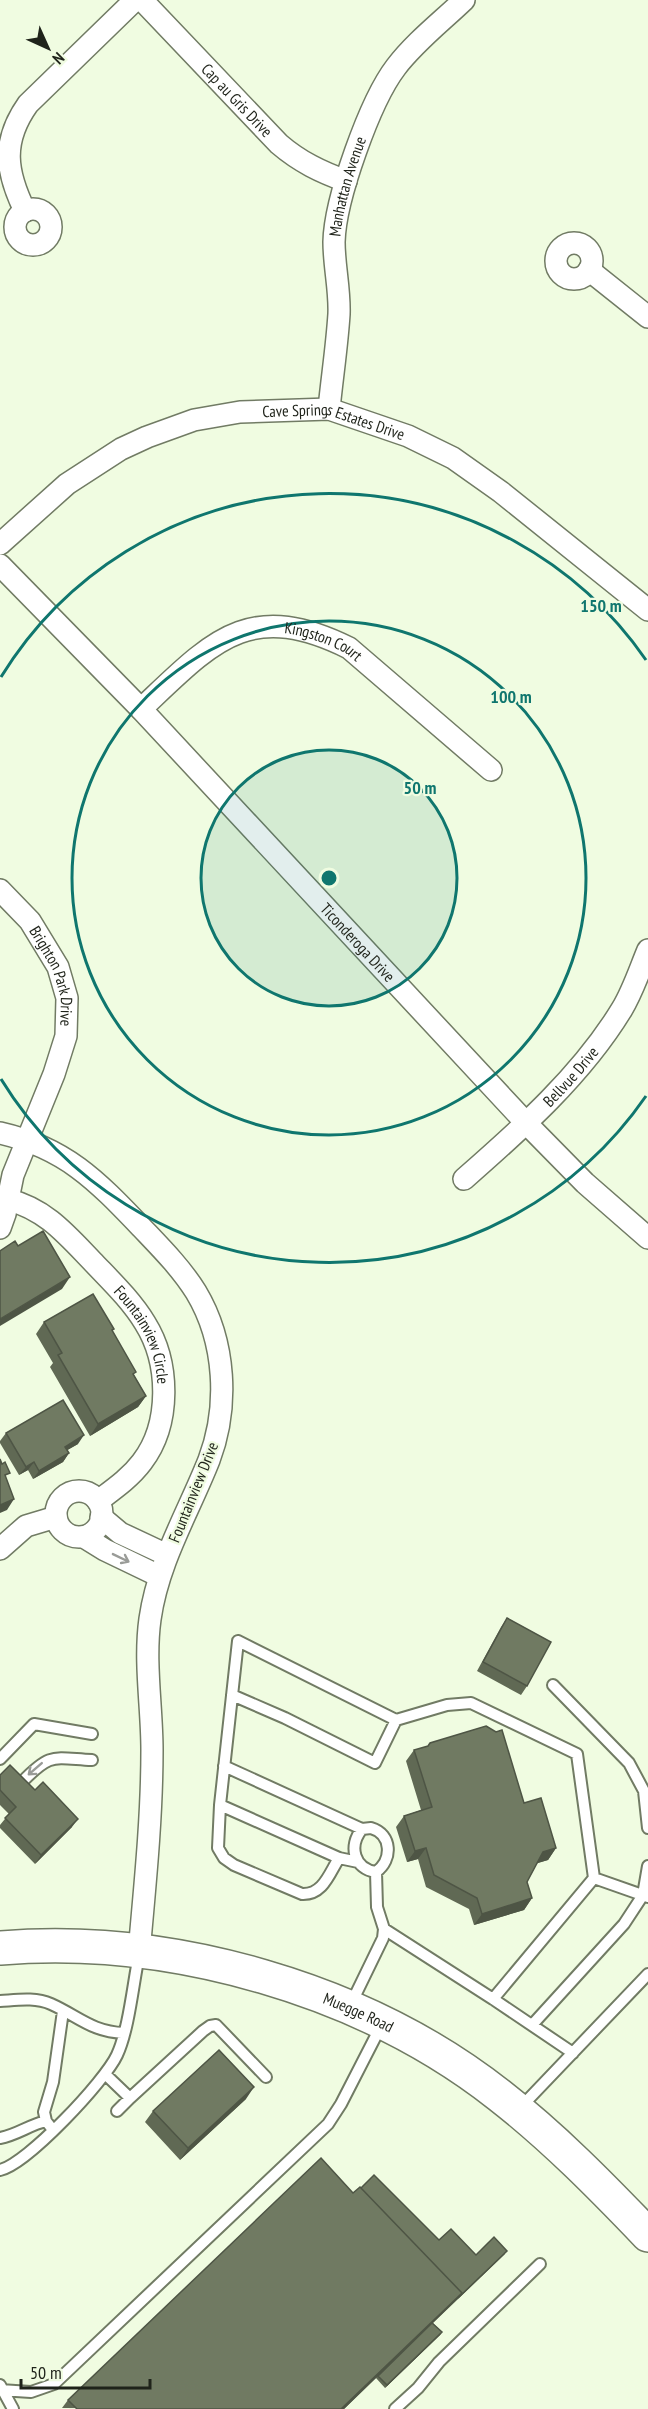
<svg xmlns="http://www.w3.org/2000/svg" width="648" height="2409" viewBox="0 0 648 2409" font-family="'PT Sans Narrow',sans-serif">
<rect width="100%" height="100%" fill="#f0fce1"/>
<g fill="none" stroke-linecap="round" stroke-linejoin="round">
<defs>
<path id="lane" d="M553 1685 629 1763 644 1791 648 1828
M232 1695 285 1718 375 1763 396 1720
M0 1759 34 1724 92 1734
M224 1766 362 1829
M22 1782C51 1752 53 1758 92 1760
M220 1805 339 1858
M371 1828C392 1834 393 1860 376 1872 354 1869 348 1846 362 1829Z
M358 1862 339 1858C329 1874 323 1895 302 1894L234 1865 224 1858 218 1848 220 1805 238 1641 396 1720 447 1705 471 1703 577 1754 594 1878 493 1999 384 1929
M594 1878 648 1897
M493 1999 573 2053
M0 2001C17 2000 35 1997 51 2004 78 2016 92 2032 124 2033
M350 2006 383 1938 384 1929 377 1907 376 1872
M532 2025 624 1924 643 1895 648 1866
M105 2074 130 2098 203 2031 210 2026 216 2025 266 2077
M520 2108 648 1974
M117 2111 130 2098
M53 2130 46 2121 44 2112 53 2082 63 2011
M0 2138C17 2135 29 2125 46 2121
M0 2170C27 2164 105 2081 117 2055 129 2029 133 1984 139 1955
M0 2385 13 2409
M0 2390 31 2392 54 2384 328 2124 341 2104 381 2026
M395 2409 418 2388 439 2362 540 2264"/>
<g id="street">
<path id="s1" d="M142 0 279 144C300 162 321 172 346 181"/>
<circle cx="33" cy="227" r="18"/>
<path d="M25 211C6 172 1 142 28 104L135 0"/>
<circle cx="574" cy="261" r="18"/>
<path d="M589 270 648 317"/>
<path id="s2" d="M329 409C332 378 337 346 339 314 340 290 334 266 334 242 335 199 370 101 396 67 415 42 441 22 464 0"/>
<path id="s3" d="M0 544 67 484 121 449 147 437 194 420 240 412 329 409 408 436 453 458 501 492 648 610"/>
<path id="s4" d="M0 565 141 709 527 1124 585 1183 648 1238"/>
<path id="s5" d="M141 709C212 642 248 598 349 648L491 770"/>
<path id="s6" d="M0 890 30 921 58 967 67 998 66 1036 54 1074 13 1175 5 1214 0 1228"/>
<path d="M0 1133C66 1148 97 1181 142 1228 161 1248 181 1268 196 1292 226 1342 229 1407 209 1460 188 1513 158 1562 150 1619 144 1662 152 1707 152 1750 152 1817 145 1885 139 1952"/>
<path id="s7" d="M464 1179C521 1129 582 1075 622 1009 633 991 640 969 648 950"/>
<path id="s8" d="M9 1200C45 1209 66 1234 92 1261 111 1281 131 1300 145 1323 170 1363 171 1424 142 1462 130 1478 114 1489 98 1501"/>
<circle cx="79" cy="1514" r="23"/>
<path d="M101 1517 120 1533 167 1555"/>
<path d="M84 1537 105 1550 159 1576"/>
<path d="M0 1549 26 1526 56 1517"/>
</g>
<g id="primary">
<path id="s9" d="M0 1948C171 1934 364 1989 499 2095 553 2137 601 2186 648 2235"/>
</g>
</defs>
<use href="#lane" stroke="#717b64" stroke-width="14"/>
<use href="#street" stroke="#717b64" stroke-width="24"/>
<use href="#primary" stroke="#717b64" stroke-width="36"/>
<use href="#lane" stroke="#fff" stroke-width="10"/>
<use href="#street" stroke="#fff" stroke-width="21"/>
<use href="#primary" stroke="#fff" stroke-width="33"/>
</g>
<path fill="#606954" d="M44 1322 114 1329 112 1331 134 1375 146 1396 138 1407 90 1436 50 1367 53 1363 36 1334Z
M6 1433 78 1444 67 1450 69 1453 63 1462 33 1479 28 1470 19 1475 0 1443V1441Z
M507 1618 527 1686 521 1695 477 1671 501 1627Z
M414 1750 524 1803 556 1848 548 1860 537 1863 527 1882 532 1898 524 1910 474 1925 469 1909 426 1887 418 1859 407 1862 396 1827 404 1816 421 1810 406 1761Z
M0 1775 72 1827 35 1864 0 1828V1825L9 1814 0 1805Z
M246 2099 180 2160 145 2122 153 2111Z
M353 2193 439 2240 476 2255 505 2254 433 2323 442 2332 440 2335 385 2388 376 2378 344 2409 62 2408 68 2400Z"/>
<path fill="#4e5545" d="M70 1277 62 1289 0 1326V1319Z
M146 1396 138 1407 90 1436 98 1424Z
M84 1435 78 1444 59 1455 65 1447Z
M69 1453 63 1462 33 1479 39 1471Z
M34 1462 28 1470 19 1475 26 1467Z
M14 1499 7 1510 0 1513V1505Z
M78 1819 72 1827 35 1864 41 1855Z
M426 1848 418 1859 407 1862 415 1851Z
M556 1848 548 1860 535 1864 543 1852Z
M532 1898 524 1910 474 1925 482 1914Z
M254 2087 246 2099 180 2160 188 2148Z
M507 2251 344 2409H341L462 2293Z
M442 2332 440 2335 385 2388 387 2385Z"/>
<path fill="#707a62" stroke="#4e5545" stroke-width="1.5" d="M43 1231 70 1277 0 1319V1251L15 1241 18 1246Z
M93 1294 114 1329 112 1330 136 1372 133 1374 146 1396 98 1424 58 1355 62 1353 44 1322Z
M63 1400 84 1435 65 1447 69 1453 39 1471 34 1462 26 1467 6 1433Z
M0 1459 2 1464 5 1462 10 1473 5 1475 14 1499 0 1505Z
M507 1618 551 1642 527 1686 483 1662Z
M486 1726 496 1732 502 1730 524 1803 541 1798 556 1848 543 1852 527 1882 532 1898 482 1914 477 1898 434 1875 426 1848 415 1851 404 1816 432 1807 414 1750 428 1746 430 1743Z
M10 1765 35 1790 43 1782 78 1819 41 1855 5 1818 16 1807 0 1790V1775Z
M219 2050 254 2087 188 2148 153 2111Z
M321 2158 353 2193 360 2187 462 2293 341 2409H77L68 2400Z
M374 2175 439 2240 451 2229 476 2255 494 2237 507 2251 458 2298 462 2293 361 2188Z
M432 2323 442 2332 387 2385 378 2376Z"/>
<defs><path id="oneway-shaft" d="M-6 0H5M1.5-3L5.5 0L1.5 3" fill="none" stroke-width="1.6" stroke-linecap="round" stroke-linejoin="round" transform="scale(1.5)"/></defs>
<g stroke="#9a9c98">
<use href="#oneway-shaft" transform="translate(121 1558) rotate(26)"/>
<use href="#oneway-shaft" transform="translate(35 1769) rotate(139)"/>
</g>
<circle cx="329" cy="878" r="128" fill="#0f766e" fill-opacity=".12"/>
<g fill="none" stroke="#0f766e" stroke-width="3">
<circle cx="329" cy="878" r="128"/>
<circle cx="329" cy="878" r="257"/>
<path d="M646 1096A385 385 0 0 1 1 1079M1 677A385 385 0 0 1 646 660"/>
</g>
<g text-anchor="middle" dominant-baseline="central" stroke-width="4.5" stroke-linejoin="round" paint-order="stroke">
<g font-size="16" fill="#1f231a" stroke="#f0fce1">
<text stroke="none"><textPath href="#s1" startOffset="138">Cap au Gris Drive</textPath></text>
<text stroke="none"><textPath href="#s2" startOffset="225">Manhattan Avenue</textPath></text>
<text stroke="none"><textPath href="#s3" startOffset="375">Cave Springs Estates Drive</textPath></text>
<text stroke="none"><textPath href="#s5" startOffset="213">Kingston Court</textPath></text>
<text stroke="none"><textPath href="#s4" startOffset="520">Ticonderoga Drive</textPath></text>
<text stroke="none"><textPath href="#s6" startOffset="104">Brighton Park Drive</textPath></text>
<text stroke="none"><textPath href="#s7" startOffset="148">Bellvue Drive</textPath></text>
<text stroke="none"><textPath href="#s8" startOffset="196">Fountainview Circle</textPath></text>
<text transform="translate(193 1492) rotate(-68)">Fountainview Drive</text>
<text stroke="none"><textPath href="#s9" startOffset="368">Muegge Road</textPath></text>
</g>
</g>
<circle cx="329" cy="878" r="9" fill="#0f766e" stroke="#f0fce1" stroke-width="3"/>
<g font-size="18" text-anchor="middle" font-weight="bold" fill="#0f766e" stroke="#f0fce1" stroke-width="4.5" stroke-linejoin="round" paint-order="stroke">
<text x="601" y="612">150 m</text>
<text x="511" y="703">100 m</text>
<text x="420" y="794">50 m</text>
</g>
<g transform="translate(48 48) rotate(135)" stroke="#f0fce1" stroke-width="4.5" paint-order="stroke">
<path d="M0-4.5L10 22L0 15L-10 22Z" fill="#1f231a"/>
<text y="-9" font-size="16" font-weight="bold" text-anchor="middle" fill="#1f231a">N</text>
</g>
<path d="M21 2379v9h129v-9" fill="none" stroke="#1f231a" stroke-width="3"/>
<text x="30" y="2379" font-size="18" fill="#1f231a" stroke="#f0fce1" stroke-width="4.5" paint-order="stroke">50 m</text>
</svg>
